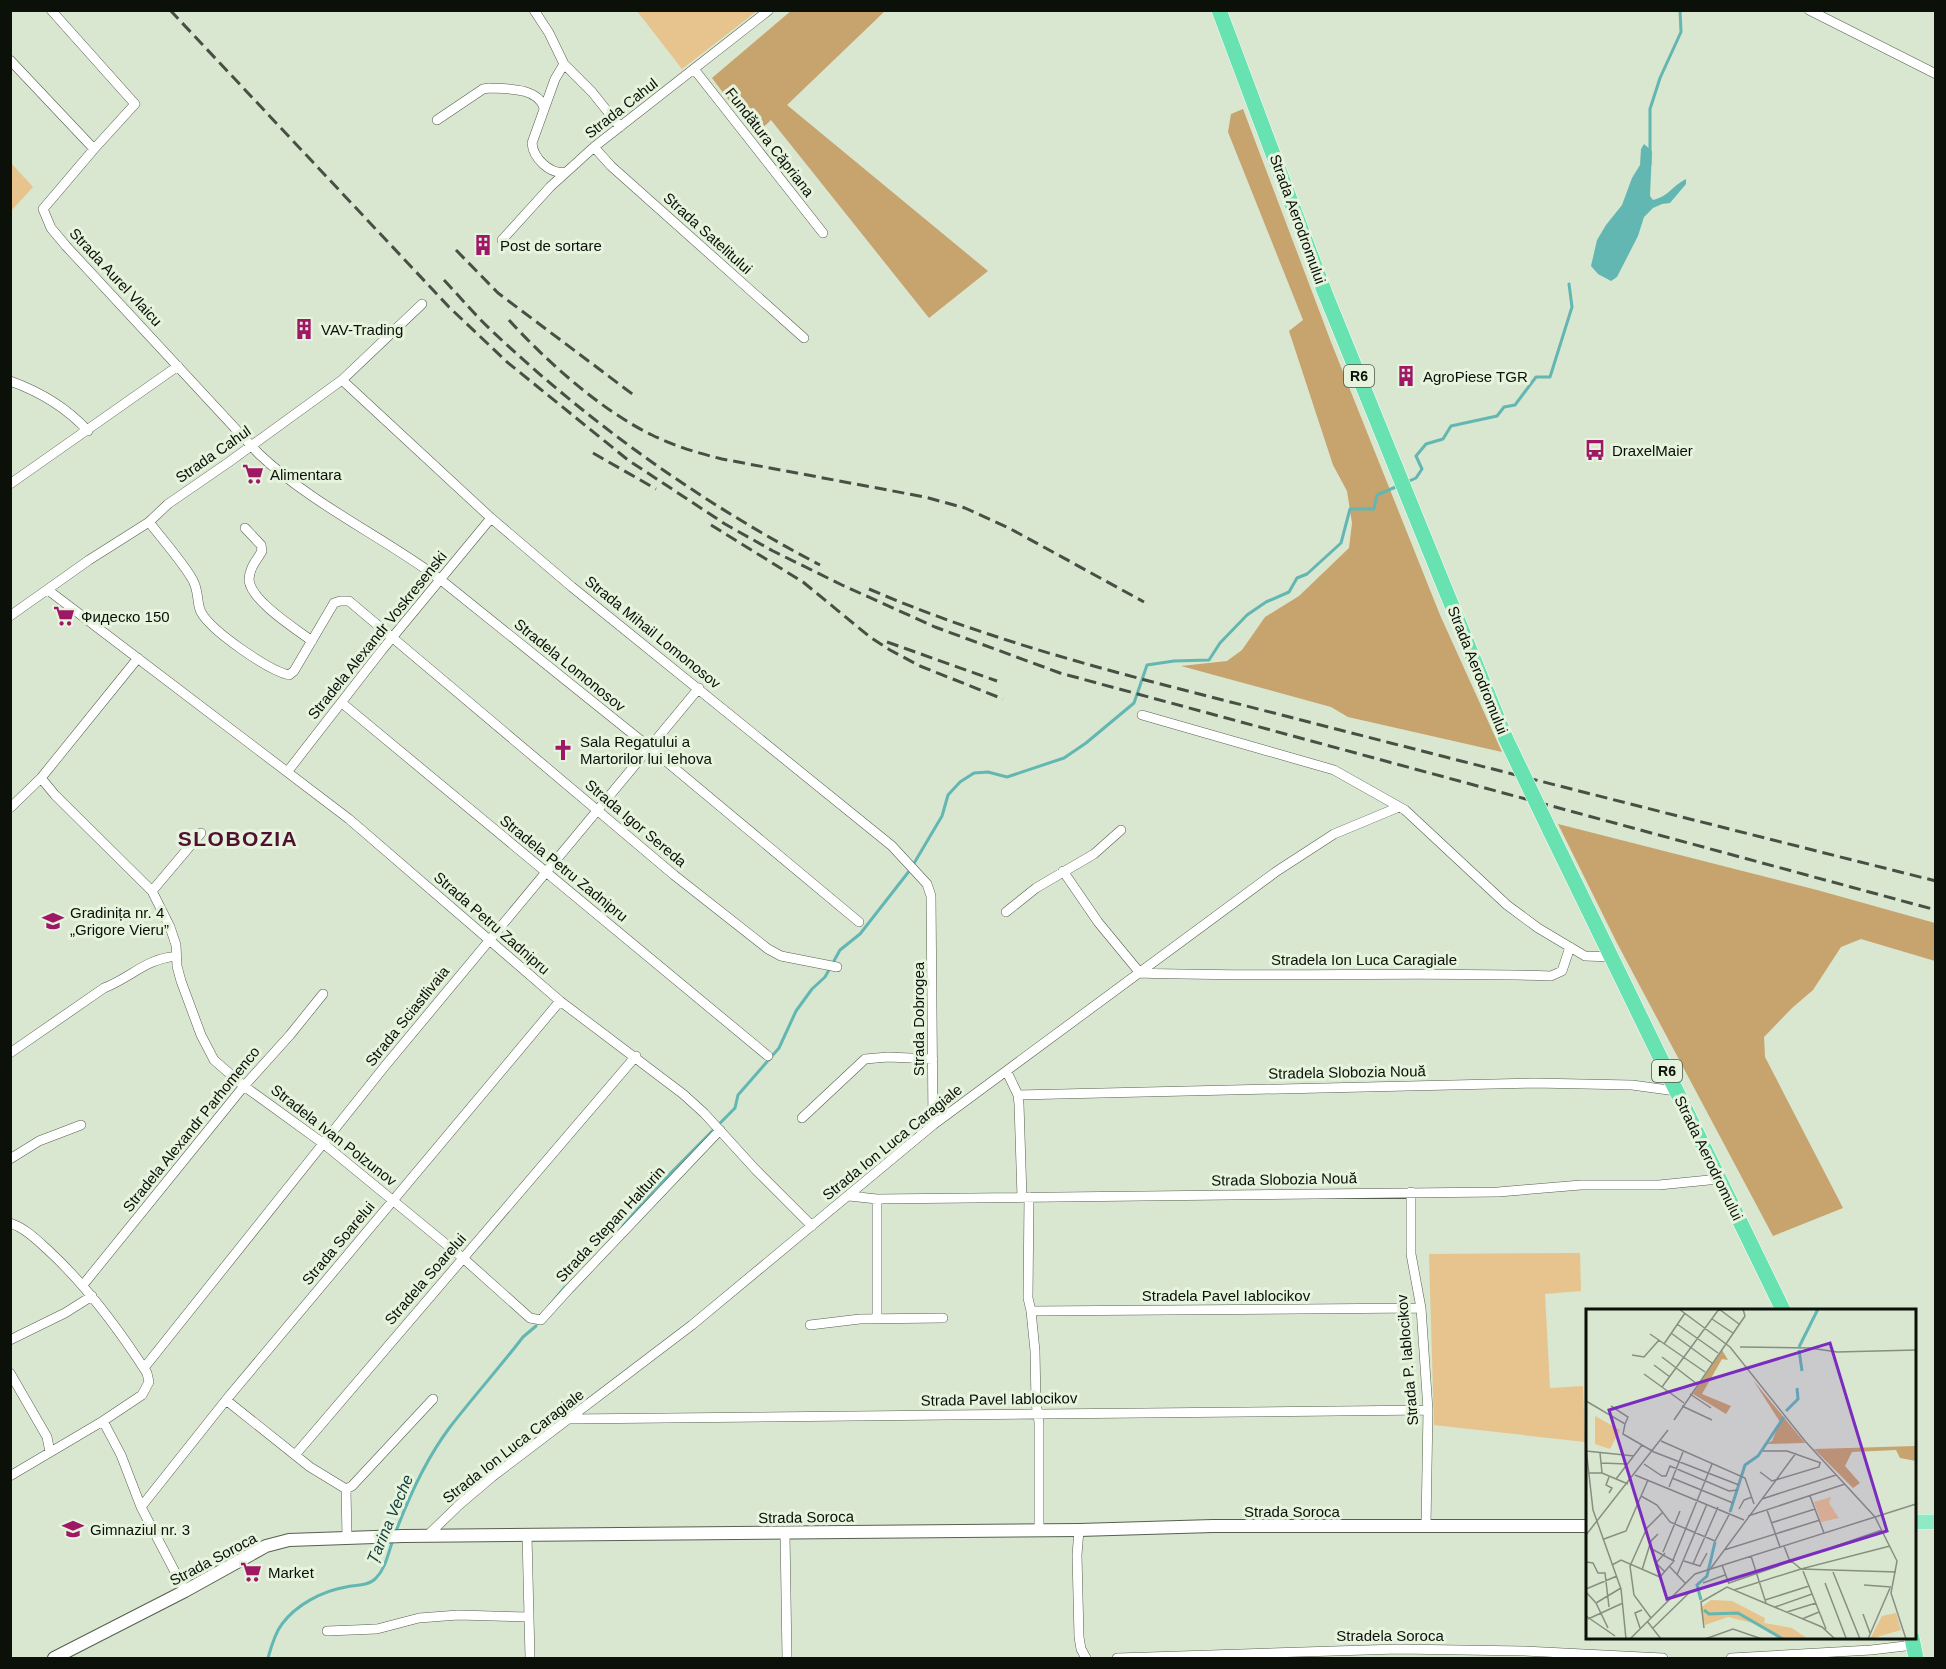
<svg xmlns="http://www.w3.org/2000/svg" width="1946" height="1669" viewBox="0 0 1946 1669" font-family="Arial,sans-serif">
<rect width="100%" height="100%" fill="#d9e6d0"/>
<path fill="#e7c38d" d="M637 11H757L682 69Z
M11 163 33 187 11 211H10Z
M1580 1253 1581 1291 1545 1294 1550 1388 1583 1386 1585 1442 1434 1425 1429 1254Z"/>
<path fill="#c7a36d" d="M792 10 885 11 787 105 988 271 929 318 771 120 755 135 712 78Z
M1243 109 1331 342 1440 615 1502 752 1348 717 1331 707 1181 666 1227 661 1242 650 1265 617 1299 596 1349 548 1352 523 1347 491 1333 465 1289 331 1303 320 1228 132 1231 114Z
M1558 824 1817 890 1935 923V961L1861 939 1841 947 1813 990 1792 1008 1764 1037 1765 1057 1843 1208 1773 1236 1617 943Z"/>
<path fill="#63b7b2" d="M1644 144 1652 151 1650 196 1653 200C1669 196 1671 187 1686 179V184L1670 203 1662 204 1653 208 1644 217 1638 236 1617 277 1611 281 1598 274 1591 266 1597 240 1606 225 1622 205 1632 178 1640 165 1641 149Z"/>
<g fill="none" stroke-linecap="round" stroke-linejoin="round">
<path stroke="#63b7b2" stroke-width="3" d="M1650 164V109L1660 78 1681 32 1680 10
M1407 482 1416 478 1422 469 1416 456 1426 444 1443 439 1451 426 1497 416 1504 407 1515 405 1536 377H1550L1572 307 1569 284
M913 865 942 816 948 795 960 782 974 773 988 772 1007 777 1064 758 1086 743 1134 703 1147 665 1174 661 1209 660 1220 643 1247 615 1266 602 1289 592 1297 578 1307 574 1341 543 1350 509H1374L1377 495 1398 486
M623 1226 654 1190 735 1108 738 1095 779 1048 796 1011 812 989 825 977 840 950 860 934 910 870
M550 1305 565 1287
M395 1534C409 1496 426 1459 450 1427 474 1396 500 1367 523 1337L536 1326
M268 1658C271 1647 275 1633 282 1624 296 1605 322 1591 346 1587 356 1585 369 1586 376 1578 386 1568 388 1553 393 1540"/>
<defs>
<path id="minor" d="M534 10 549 33 564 64 592 92 620 127
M1809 10 1936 74
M10 60 94 149 135 104 51 10
M564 64 555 79 532 143C533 158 550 175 566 172
M694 69 823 233
M437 120 483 89 489 88C506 89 538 87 544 108
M594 147 611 166 804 338
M94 149 43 209 51 228 66 246 259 454C313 505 382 536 441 580L649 747 859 922
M502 240 550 187 594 147 769 10
M342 380 491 518 572 587 892 846 927 884 931 896 933 1125
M10 381C41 392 66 407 88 431
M10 484 178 366
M149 522C163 540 179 558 191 577 200 590 196 603 201 612 211 631 268 670 289 675L294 671 334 603 340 601H349L674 875 768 949 781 956 837 967
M245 528 261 545 262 551C257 560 249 568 249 580 251 601 296 629 312 641
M48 590 349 819 560 1001 683 1094 704 1113 755 1169 812 1226
M10 616 89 560 149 522 168 504 229 462 342 380 422 304
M342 703 768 1056
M1142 715 1334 770 1405 810 1507 905 1538 928 1585 956 1612 957
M288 771 382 650 491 518
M41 778 55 795 152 891 170 927 176 945 177 966 181 981 201 1035 214 1060 244 1086 324 1144 463 1258 530 1318 541 1320 569 1289 720 1130
M10 808 41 778 138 658
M1063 871 1098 922 1140 973C1277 978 1414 971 1551 976L1562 971 1570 947
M152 891 201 833
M1006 912 1036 888 1094 854 1121 830
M10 1053 104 988C132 977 145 959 177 956
M1007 1072 1018 1095 1019 1104 1022 1197
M1018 1095 1534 1083 1632 1085 1676 1091
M802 1118 865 1059 888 1057 933 1059
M10 1159 39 1141 81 1125
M1411 1192V1254L1421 1308 1428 1410 1426 1526
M849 1196 877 1199 1498 1192 1581 1185H1659L1719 1179
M1029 1197 1028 1298 1031 1311 1035 1351 1036 1403 1039 1422V1530
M10 1223C25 1228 37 1240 48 1250 87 1286 118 1328 147 1373L149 1382 142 1395 103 1421 10 1476
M83 1285 244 1086 290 1035 323 994
M1031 1311 1421 1308
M877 1318V1199
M810 1325 860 1319 943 1318
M10 1340 65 1313 92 1296
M144 1368 385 1066 699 688
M10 1373 47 1437 50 1452
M226 1400 310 1467 346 1489 352 1486 433 1399
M570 1419 1428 1410
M103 1421 121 1455 141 1507 185 1591
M295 1455 636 1056
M346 1489 347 1538
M141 1507 226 1400 560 1001
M1079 1530 1077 1555 1079 1637 1081 1649 1086 1658
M785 1533 787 1658
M428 1535 459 1505 492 1477 692 1325 933 1125 1277 871 1334 834 1399 807
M527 1535 530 1658
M327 1631 377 1629 419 1618 458 1615 528 1617
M1117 1658 1398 1649 1524 1651 1663 1658
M1731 1658 1871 1650 1914 1645"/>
<path id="tertiary" d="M54 1658 185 1591 266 1546 289 1540 403 1536 1079 1530 1213 1526H1588"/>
<path id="primary" d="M1914 1522H1936"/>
<path id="trunk" d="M1219 10 1325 293 1506 739
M1550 831 1783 1310
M1912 1638 1916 1658"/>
</defs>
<use href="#minor" stroke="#55604e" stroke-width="10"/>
<use href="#tertiary" stroke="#55604e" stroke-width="14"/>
<use href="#primary" stroke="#fff" stroke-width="16"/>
<use href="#trunk" stroke="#fff" stroke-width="16"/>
<use href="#minor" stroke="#fff" stroke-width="9"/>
<use href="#tertiary" stroke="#fff" stroke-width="12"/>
<use href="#primary" stroke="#8ee9c4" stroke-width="15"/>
<use href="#trunk" stroke="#68e2b0" stroke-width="15"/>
<path stroke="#484f44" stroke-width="3" stroke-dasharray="12 6" stroke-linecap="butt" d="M170 10 449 307 507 362 628 460 725 524 773 551 842 585 935 627 1060 673 1936 910
M456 250 498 293 635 396
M444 280C460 297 474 314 491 330 589 423 700 502 820 565
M509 320C547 362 602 411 652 435 674 446 698 453 722 459L925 497 965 508 1009 528 1144 602
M593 453 656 489
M711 525 803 582 870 637 890 650 920 666 1003 699
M869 589C1008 649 1158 683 1305 721 1515 775 1725 828 1936 881
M887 642 997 681"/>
<defs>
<path id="trunk-bridge" d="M1506 739 1550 831"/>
</defs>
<use href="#trunk-bridge" stroke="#fff" stroke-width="16" stroke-linecap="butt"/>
<use href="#trunk-bridge" stroke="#68e2b0" stroke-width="15"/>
</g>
<defs>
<symbol id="building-bare" viewBox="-9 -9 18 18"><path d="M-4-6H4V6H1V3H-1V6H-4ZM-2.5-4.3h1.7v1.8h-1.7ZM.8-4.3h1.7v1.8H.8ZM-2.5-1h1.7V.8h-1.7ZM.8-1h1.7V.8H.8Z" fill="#9f1866" stroke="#e6f3dd" stroke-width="2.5" paint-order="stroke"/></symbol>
<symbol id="bus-bare" viewBox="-9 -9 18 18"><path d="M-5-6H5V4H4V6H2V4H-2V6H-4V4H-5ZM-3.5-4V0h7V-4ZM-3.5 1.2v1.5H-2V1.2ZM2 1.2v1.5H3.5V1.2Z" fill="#9f1866" stroke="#e6f3dd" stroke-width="2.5" paint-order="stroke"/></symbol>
<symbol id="supermarket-bare" viewBox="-9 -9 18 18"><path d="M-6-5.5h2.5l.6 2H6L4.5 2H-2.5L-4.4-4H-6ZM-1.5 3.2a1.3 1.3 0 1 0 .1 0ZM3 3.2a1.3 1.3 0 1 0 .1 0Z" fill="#9f1866" stroke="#e6f3dd" stroke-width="2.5" paint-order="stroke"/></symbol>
<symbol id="church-bare" viewBox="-9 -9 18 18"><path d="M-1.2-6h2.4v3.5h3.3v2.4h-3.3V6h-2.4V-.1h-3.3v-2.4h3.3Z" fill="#9f1866" stroke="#e6f3dd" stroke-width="2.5" paint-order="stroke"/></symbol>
<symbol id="school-bare" viewBox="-9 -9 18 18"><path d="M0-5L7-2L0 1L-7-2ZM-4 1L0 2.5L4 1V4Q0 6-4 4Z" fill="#9f1866" stroke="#e6f3dd" stroke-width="2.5" paint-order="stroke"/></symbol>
</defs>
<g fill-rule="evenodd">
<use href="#building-bare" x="468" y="230" width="30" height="30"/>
<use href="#building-bare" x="289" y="314" width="30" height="30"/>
<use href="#building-bare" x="1391" y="361" width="30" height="30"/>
<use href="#bus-bare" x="1580" y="435" width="30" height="30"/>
<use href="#supermarket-bare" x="238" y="459" width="30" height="30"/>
<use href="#supermarket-bare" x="49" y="601" width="30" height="30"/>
<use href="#church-bare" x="548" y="735" width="30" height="30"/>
<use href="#school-bare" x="38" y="906" width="30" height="30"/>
<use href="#school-bare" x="58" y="1514" width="30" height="30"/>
<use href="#supermarket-bare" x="236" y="1557" width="30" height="30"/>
</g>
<g text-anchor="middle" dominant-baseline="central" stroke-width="6" stroke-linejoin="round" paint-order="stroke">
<g fill="#e6f3dd" stroke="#4d5449" stroke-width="1.5">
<rect x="1344" y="365" width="30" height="22" rx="4.5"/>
<rect x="1652" y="1060" width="30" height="22" rx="4.5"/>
</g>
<g font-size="14" font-weight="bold" fill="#0b1009">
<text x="1359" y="376">R6</text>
<text x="1667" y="1071">R6</text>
</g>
<g font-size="15" fill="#0b1009" stroke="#e6f3dd">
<text transform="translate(621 108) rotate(-38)">Strada Cahul</text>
<text transform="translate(770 142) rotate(52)">Fundătura Căpriana</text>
<text transform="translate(1298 219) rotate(70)">Strada Aerodromului</text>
<text transform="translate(708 233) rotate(42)">Strada Satelitului</text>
<text transform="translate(116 277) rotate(47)">Strada Aurel Vlaicu</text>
<text transform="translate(213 454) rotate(-35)">Strada Cahul</text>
<text transform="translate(653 632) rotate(39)">Strada Mihail Lomonosov</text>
<text transform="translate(377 635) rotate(-51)">Stradela Alexandr Voskresenski</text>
<text transform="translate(570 665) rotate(39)">Stradela Lomonosov</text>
<text transform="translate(1478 670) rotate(68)">Strada Aerodromului</text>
<text transform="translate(636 823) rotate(40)">Strada Igor Sereda</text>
<text transform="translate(564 868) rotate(39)">Stradela Petru Zadnipru</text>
<text transform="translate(492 923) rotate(41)">Strada Petru Zadnipru</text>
<text x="1364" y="959">Stradela Ion Luca Caragiale</text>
<text transform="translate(407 1016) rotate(-51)">Strada Sciastlivaia</text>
<text transform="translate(918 1019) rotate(-90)">Strada Dobrogea</text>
<text transform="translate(1347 1072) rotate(-1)">Stradela Slobozia Nouă</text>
<text transform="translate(191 1129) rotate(-51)">Stradela Alexandr Parhomenco</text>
<text transform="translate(334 1135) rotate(38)">Stradela Ivan Polzunov</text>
<text transform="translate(892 1142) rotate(-39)">Strada Ion Luca Caragiale</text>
<text transform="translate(1709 1158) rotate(64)">Strada Aerodromului</text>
<text transform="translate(1284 1179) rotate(-1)">Strada Slobozia Nouă</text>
<text transform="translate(610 1224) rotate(-47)">Strada Stepan Halturin</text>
<text transform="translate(338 1243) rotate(-50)">Strada Soarelui</text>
<text transform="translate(425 1279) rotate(-49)">Stradela Soarelui</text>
<text x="1226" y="1295">Stradela Pavel Iablocikov</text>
<text transform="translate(1407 1360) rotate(-95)">Strada P. Iablocikov</text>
<text transform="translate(999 1399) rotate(-1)">Strada Pavel Iablocikov</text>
<text transform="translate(513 1446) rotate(-38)">Strada Ion Luca Caragiale</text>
<text x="1292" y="1511">Strada Soroca</text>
<text transform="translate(806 1517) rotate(-1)">Strada Soroca</text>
<text transform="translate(213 1559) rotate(-28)">Strada Soroca</text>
<text x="1390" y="1635">Stradela Sorocа</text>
</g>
<g font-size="15" fill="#0b1009" stroke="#e6f3dd" text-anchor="start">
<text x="500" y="245">Post de sortare</text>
<text x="321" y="329">VAV-Trading</text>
<text x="1423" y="376">AgroPiese TGR</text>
<text x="1612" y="450">DraxelMaier</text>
<text x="270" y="474">Alimentara</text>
<text x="81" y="616">Фидеско 150</text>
<text x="580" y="741">Sala Regatului a<tspan x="580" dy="17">Martorilor lui Iehova</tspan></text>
<text x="70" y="912">Gradinița nr. 4<tspan x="70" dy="17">„Grigore Vieru”</tspan></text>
<text x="90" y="1529">Gimnaziul nr. 3</text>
<text x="268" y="1572">Market</text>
</g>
<g font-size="16" font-style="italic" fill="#143d3a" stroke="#e6f3dd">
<text transform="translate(390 1519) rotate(-67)">Țarina Veche</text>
</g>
<g font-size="21" font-weight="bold" letter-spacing="1.5" fill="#4f1032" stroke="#e6f3dd">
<text x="238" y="838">SLOBOZIA</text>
</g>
</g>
<g transform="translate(1586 1309)">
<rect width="330" height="330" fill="#d9e6d0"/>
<path d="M9 107 34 121 24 140 9 135ZM245 188 243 194 253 209 235 213 228 193ZM125 291 146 292 179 309 178 314 206 319 222 330H194L171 315 142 308 119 316 114 299ZM310 304 315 321 284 330 296 307Z" fill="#e7c38d"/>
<path d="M136 41 142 51 136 50 116 85 145 97 140 105 107 85ZM167 71 219 134 180 135 186 132 194 113ZM330 137V152L314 149 310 141 266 143 259 157 274 174 267 179 228 140Z" fill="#c7a36d"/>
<path fill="none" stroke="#63b7b2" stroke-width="3" d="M213 38 232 0M213 41 216 62M200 102 212 90 211 79M144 203 159 156 172 147 198 108M115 291 111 276 121 267 129 233M118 301 123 305 152 304 197 330"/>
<path fill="none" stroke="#879080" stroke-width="1.5" d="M93 0 144 38 219 132 289 208 311 252 305 284 320 330M133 0 153 15M126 10 147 24M91 15 132 44M85 24 126 54M64 25 119 63M78 35 99 4M154 38 224 39 251 43 330 41M46 46 58 48 73 31M76 48 111 75M68 56 84 68M58 65 98 94M76 78 133 0M104 85 125 99M0 92 39 115 42 108 25 97M96 97 126 111M88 111 159 7 157 0M39 115 37 125 68 143 153 176M75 132 159 169 168 195M0 139 7 201 35 280 40 330M0 142 48 147M177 142H201L235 154M14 144 16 164M15 154 41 155M58 155 76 167H80L84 157 143 182 152 181M174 163 186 172 233 158 234 154M3 164H16L42 175M49 166 158 211M23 168 20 176 26 179 23 184M86 169 147 194M30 170 56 136M83 178 97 143M55 187 71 196 84 213 129 232 144 204M224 187 238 224M176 190 250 166M153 200 158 191 166 188M181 201 194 238M162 207 259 175M289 208 330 195M185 214 229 200M0 226 82 121M18 230 40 222 62 171M198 237 203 250 215 260 304 237M138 241 234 211M77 243 94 202M79 244 70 254 79 263M165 247 180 294M87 251 126 155M98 252 114 257 121 244M0 253 7 254 12 264H19L23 298M107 255 132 198M26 256 35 251 74 268 88 252 64 239M136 256 143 275M84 258 99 274M125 259 210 144M56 261 65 232 72 225M217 262 240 320M247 263 274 330M91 266 121 195M117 274 139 266M143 274 296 221M239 274 260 329M278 276 305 278M0 280 31 267M148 281 215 260 310 263M0 283 10 294 22 319M179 291 223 277M10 294 35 279M189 298 226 285M201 303 230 294M277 305 284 324M0 307 29 327M65 309 48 286 44 257 61 219 77 203M2 310 37 294M216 310 233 303M61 312 75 330M54 319 49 304 56 301M67 319 105 282M118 319 115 293 141 278 236 318 249 330M44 330 109 265 289 208M119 330 147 320 176 330M282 330 304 279"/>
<path fill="#7b2cbf" fill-opacity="0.15" stroke="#7b2cbf" stroke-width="3" d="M244 34 301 222 81 290 23 101Z"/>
<rect width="330" height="330" fill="none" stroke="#0b1009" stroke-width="3"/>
</g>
<rect width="1946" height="1669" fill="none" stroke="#0b1009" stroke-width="24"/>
</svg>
